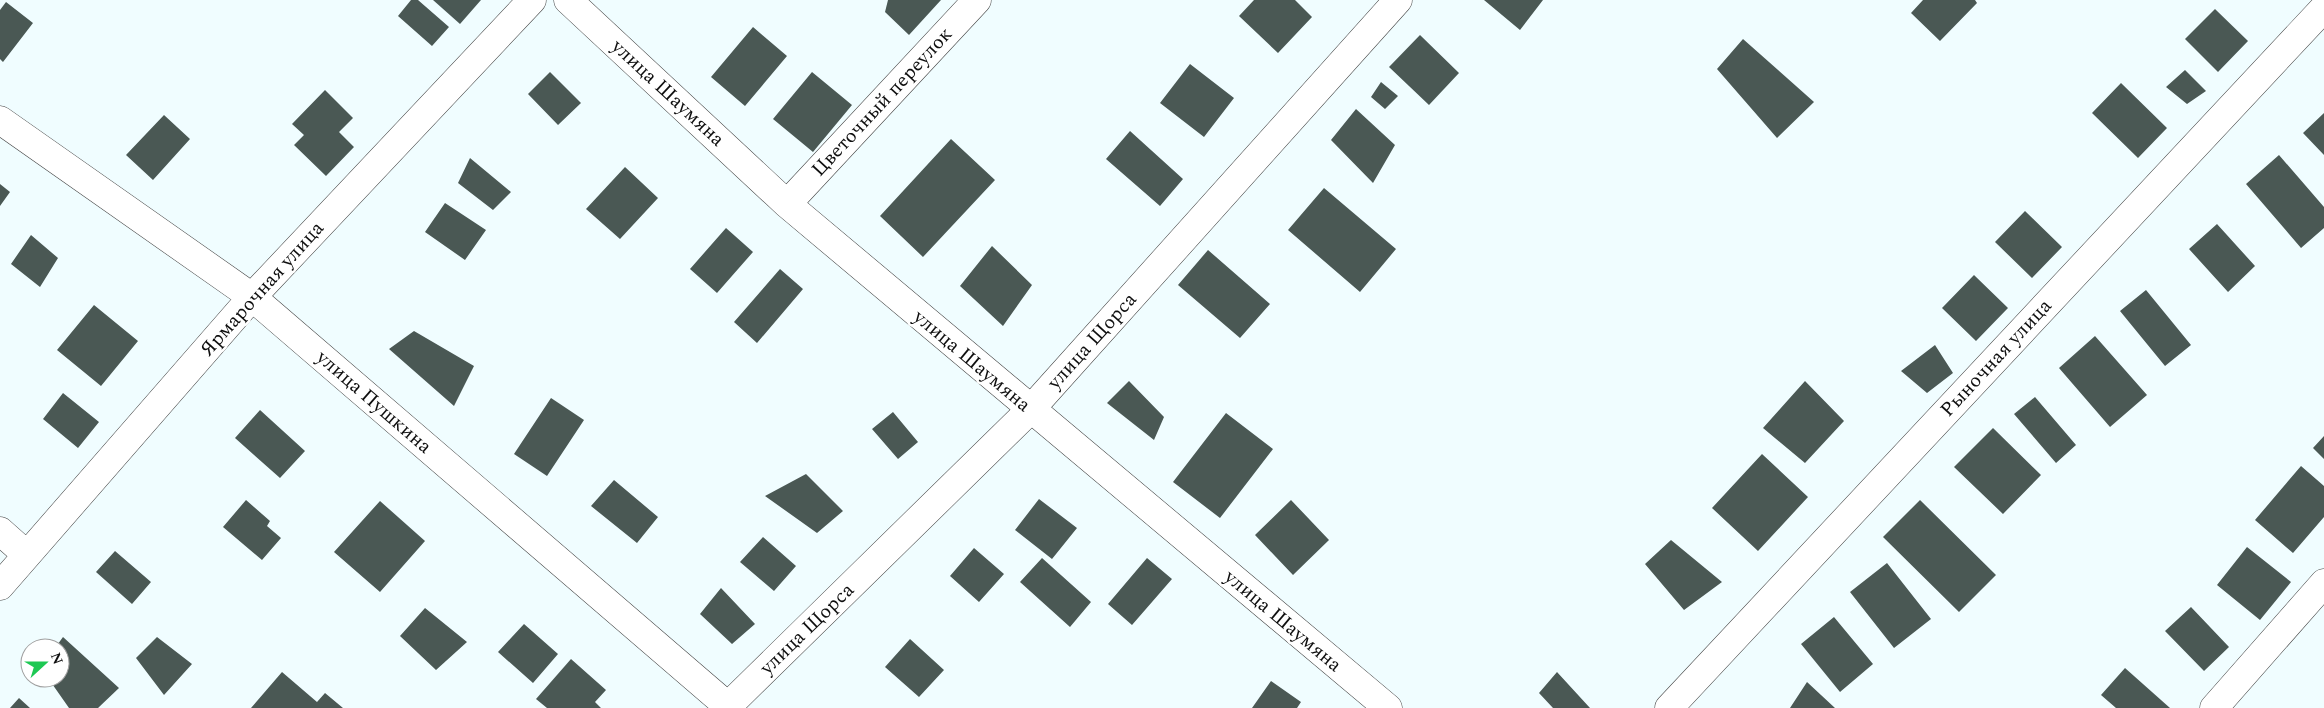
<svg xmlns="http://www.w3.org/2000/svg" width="2324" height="708" viewBox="0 0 2324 708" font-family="Spectral,serif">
<rect width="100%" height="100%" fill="#f0fdff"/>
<path fill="#4a5854" d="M411 0H418L449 27 432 46 398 16Z
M433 0H481L460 24Z
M888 0H941L909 35 885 12Z
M1254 0H1295L1312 17 1278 53 1239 16Z
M1484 0H1543L1520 30Z
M1923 0H1975L1977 3 1940 41 1911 13Z
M6 2 33 23 3 62 0 59V10Z
M2215 9 2248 41 2218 72 2185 39Z
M753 27 787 56 745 106 711 77Z
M1420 35 1459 73 1429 105 1389 67Z
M1743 39 1814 102 1777 138 1717 69Z
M1190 64 1234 98 1204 137 1160 103Z
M2185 70 2206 91 2187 104 2166 87Z
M550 72 581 103 558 125 528 94Z
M812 72 852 105 813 152 773 119Z
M1381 82 1398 96 1385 109 1371 97Z
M2121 83 2167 128 2138 158 2092 113Z
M325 90 353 118 339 132 354 147 326 176 294 145 304 135 292 124Z
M1356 109 1395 145 1373 183 1331 140Z
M2324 113V155L2303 133Z
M164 115 190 139 153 180 126 155Z
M1130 131 1183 179 1160 206 1106 159Z
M951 139 995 180 923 257 880 216Z
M2279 155 2324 207V228L2301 248 2246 184Z
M470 158 511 192 493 210 458 183Z
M625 167 658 198 620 239 586 209Z
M0 184 10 192 0 206Z
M1324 188 1396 249 1360 292 1288 230Z
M445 203 486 230 465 260 425 232Z
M2025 211 2062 247 2032 278 1995 242Z
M2217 224 2255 266 2228 292 2189 249Z
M726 228 753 252 717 293 690 269Z
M31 235 58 258 40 287 11 264Z
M992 246 1032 285 1003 326 960 286Z
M1208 250 1270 304 1240 338 1178 285Z
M780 269 803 289 757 343 734 322Z
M1974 275 2008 308 1976 341 1942 308Z
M2146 290 2191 345 2165 366 2120 311Z
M94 305 138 341 101 386 57 350Z
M414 331 474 366 454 406 389 349Z
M2095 336 2147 395 2110 427 2059 368Z
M1935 345 1953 373 1927 393 1901 371Z
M1129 381 1164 417 1154 440 1107 403Z
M1805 381 1844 421 1805 463 1763 428Z
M63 393 99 422 78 448 43 419Z
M2035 397 2076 445 2056 463 2014 414Z
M551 398 584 420 547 476 514 454Z
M260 410 305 451 280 478 235 438Z
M893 412 918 442 898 459 872 429Z
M1226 413 1273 449 1220 518 1173 482Z
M1993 428 2041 475 2003 514 1954 467Z
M2324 436V459L2313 448Z
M1762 454 1808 497 1758 551 1712 508Z
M2301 466 2324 486V517L2293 553 2255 520Z
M806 474 843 511 817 533 765 496Z
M614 480 658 517 637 543 591 506Z
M1039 499 1077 528 1052 559 1015 530Z
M246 500 270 521 267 526 281 538 262 560 223 527Z
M1291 500 1329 540 1293 575 1255 535Z
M1920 500 1996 575 1959 612 1883 537Z
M380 501 425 541 380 592 334 552Z
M763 537 796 566 774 591 740 562Z
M1671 540 1722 582 1684 610 1645 564Z
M2247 547 2291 582 2260 620 2217 585Z
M974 548 1004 574 979 602 950 576Z
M115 551 151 582 132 604 96 572Z
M1042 558 1091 602 1070 627 1020 582Z
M1147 558 1172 579 1132 625 1108 604Z
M1887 563 1931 619 1894 648 1850 592Z
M721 588 755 624 732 644 700 614Z
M2191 607 2229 647 2204 671 2165 631Z
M425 608 467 642 436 670 400 636Z
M1834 617 1873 664 1840 692 1801 644Z
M524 624 558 654 533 683 498 652Z
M63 637 119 688 98 708H69L48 678H60V648H55Z
M157 637 192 664 164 695 136 658Z
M910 639 944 670 919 697 885 667Z
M571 659 606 690 595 702 601 708H547L536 699Z
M2125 668 2170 708H2116L2101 695Z
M282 672 317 702 325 693 343 708H251Z
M1557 672 1590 708H1553L1539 693Z
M1271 681 1301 702 1297 708H1252Z
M1807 682 1835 708H1790Z
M19 698 30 708H10Z"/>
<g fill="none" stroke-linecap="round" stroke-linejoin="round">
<defs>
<path id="street" d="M568 0 787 204 1388 708
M0 120 252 297 730 708
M787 204 977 0
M0 531 27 555
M0 586 252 297 532 0
M726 708 1030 410 1398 0
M1669 708 2324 8
M2214 708 2324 583"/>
</defs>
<use href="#street" stroke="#424242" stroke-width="29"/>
<use href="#street" stroke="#fff" stroke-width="28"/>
</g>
<g text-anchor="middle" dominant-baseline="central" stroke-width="5" stroke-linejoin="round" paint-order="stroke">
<g font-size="20" fill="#0f0f0f" stroke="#fff">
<text transform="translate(668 93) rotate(43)">улица Шаумяна</text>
<text transform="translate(882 102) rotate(-47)">Цветочный переулок</text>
<text transform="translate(262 289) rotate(-48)">Ярмарочная улица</text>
<text transform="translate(1092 341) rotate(-48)">улица Щорса</text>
<text transform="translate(1996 358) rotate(-47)">Рыночная улица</text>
<text transform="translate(972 361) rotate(40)">улица Шаумяна</text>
<text transform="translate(374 402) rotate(41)">улица Пушкина</text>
<text transform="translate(1283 621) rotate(40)">улица Шаумяна</text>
<text transform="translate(807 629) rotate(-44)">улица Щорса</text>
</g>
</g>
<g transform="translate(45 663) rotate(69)"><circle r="24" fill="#ffffff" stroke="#9f9f9f"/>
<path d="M0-4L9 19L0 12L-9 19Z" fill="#1dc853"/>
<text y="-8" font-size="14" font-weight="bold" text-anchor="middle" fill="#0f0f0f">N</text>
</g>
</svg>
